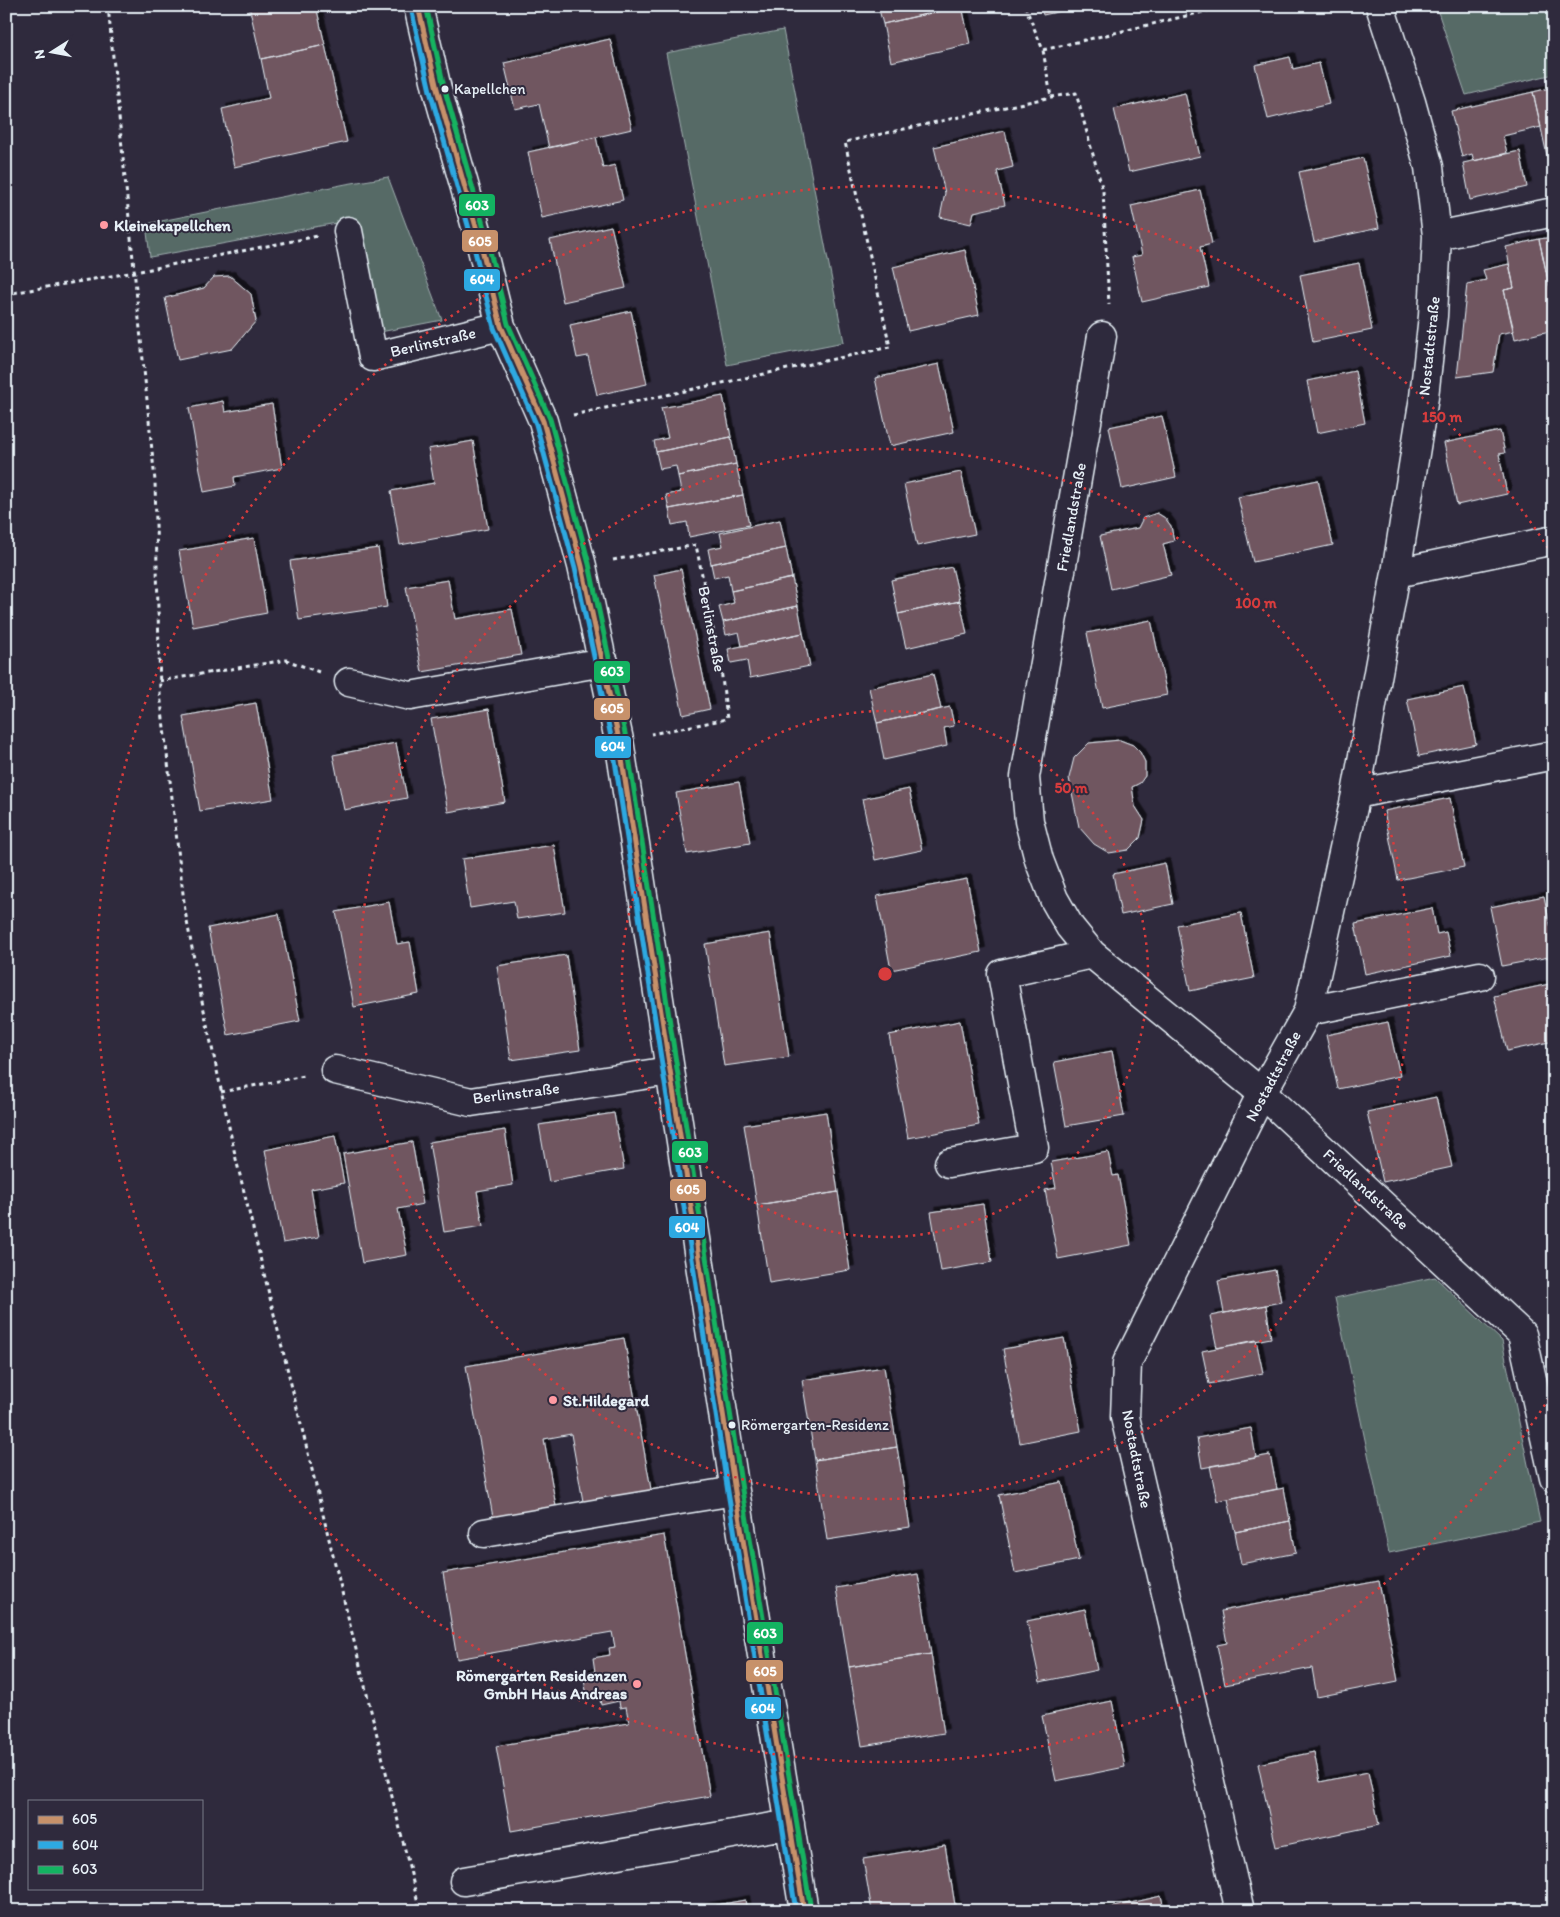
<svg xmlns="http://www.w3.org/2000/svg" width="1560" height="1917" viewBox="0 0 1560 1917" font-family="Itim,sans-serif">
<defs>
<filter id="shadow"><feDropShadow dx="4.5" dy="-4.5" stdDeviation="0" flood-color="#0009"/></filter>
</defs>
<rect width="100%" height="100%" fill="#2f2a3d"/>
<filter id="ink" filterUnits="userSpaceOnUse"><feTurbulence type="fractalNoise" baseFrequency=".02" numOctaves="2"/><feDisplacementMap in="SourceGraphic" scale="10" xChannelSelector="R" yChannelSelector="G"/><feConvolveMatrix kernelMatrix="1 2 1 2 8 2 1 2 1" color-interpolation-filters="sRGB"/></filter>
<g filter="url(#ink)">
<path fill="#566b66" stroke="#9faeaf" d="M1436 6H1554V74L1466 95Z
M783 30 844 342 727 365 666 53Z
M388 177 442 320 375 333 353 220 150 257 146 224 346 184Z
M1435 1277 1502 1341 1540 1522 1389 1553 1335 1298Z"/>
<path fill="#6f5761" stroke="#e8f1f8" filter="url(#shadow)" d="M249 6H316L325 45 261 59Z
M878 6H960L883 24Z
M962 6 970 44 891 62 883 24Z
M1041 6H1085L1043 15Z
M610 39 632 129 549 148 539 104 515 109 504 63Z
M325 45 347 142 234 167 222 109 269 98 261 59Z
M1290 57 1293 69 1319 63 1329 104 1268 119 1255 65Z
M1554 87V178H1552L1533 92Z
M1533 92 1541 127 1503 136 1507 153 1474 161 1472 154 1462 157 1451 111Z
M1185 93 1200 156 1129 172 1114 109Z
M1005 131 1013 167 997 171 1005 205 974 212 971 224 940 217 945 193 934 147Z
M596 137 603 168 615 165 623 200 542 218 528 152Z
M1520 151 1527 187 1470 200 1463 163Z
M1363 158 1379 228 1314 242 1299 172Z
M1200 190 1212 244 1200 247 1209 287 1142 302 1132 257 1142 255 1131 206Z
M611 226 626 288 563 302 550 240Z
M1554 237V307L1539 239Z
M1539 239 1554 307V330L1515 339 1504 290 1514 288 1506 247Z
M965 250 979 315 908 331 893 267Z
M1359 263 1372 330 1313 342 1300 275Z
M1509 264 1514 288 1504 290 1514 331 1499 334 1493 372 1457 377 1467 284 1486 280 1483 270Z
M230 276 251 294 256 321 232 349 178 360 165 298 204 288 214 277Z
M631 311 647 384 597 395 588 356 577 358 570 325Z
M939 364 954 432 890 446 875 378Z
M1355 371 1365 423 1317 433 1307 381Z
M723 396 731 437 656 452 654 441 668 438 661 408Z
M223 401 225 412 272 404 282 468 234 477 235 486 204 492 189 408Z
M1162 416 1176 477 1122 489 1109 427Z
M1500 431 1505 453 1499 454 1507 494 1457 505 1444 443Z
M731 437 736 464 678 476 676 466 660 469 656 452Z
M473 441 488 529 400 545 391 491 434 483 428 449Z
M736 464 743 495 669 509 666 495 681 492 678 476Z
M961 472 975 534 917 546 904 484Z
M1318 480 1333 545 1253 562 1238 497Z
M743 495 749 525 689 537 687 522 672 525 669 509Z
M1157 513 1165 518 1171 526 1174 541 1163 544 1171 575 1111 589 1100 536 1138 528 1143 518Z
M780 520 786 548 711 564 708 549 723 546 720 533Z
M254 538 267 613 193 627 179 551Z
M378 548 387 607 299 620 290 561Z
M786 548 792 578 731 591 728 575 714 578 711 564Z
M952 567 960 601 898 614 891 580Z
M681 569 710 709 683 715 654 575Z
M792 578 798 606 723 622 719 607 734 603 731 591Z
M448 580 455 619 512 609 521 655 422 672 406 587Z
M960 601 967 634 906 648 898 614Z
M798 606 803 633 742 646 739 632 726 635 723 622Z
M1151 620 1167 695 1102 708 1087 633Z
M803 633 810 666 750 678 747 660 731 663 728 649Z
M933 674 941 709 877 723 869 688Z
M1464 687 1476 744 1419 756 1407 699Z
M256 703 273 799 200 811 183 716Z
M950 707 954 726 944 728 947 746 884 760 877 723Z
M489 709 505 802 448 812 431 719Z
M1120 740 1133 745 1140 752 1145 762V776L1140 783 1132 787 1135 806 1144 820 1140 838 1128 850 1109 853 1094 844 1079 827 1069 778 1074 758 1089 743Z
M396 743 407 798 344 810 333 755Z
M739 782 750 843 687 854 676 793Z
M909 789 922 850 875 860 862 799Z
M1450 798 1464 867 1398 880 1384 811Z
M554 845 565 912 517 919 514 901 470 908 462 859Z
M1165 863 1173 904 1121 915 1113 874Z
M967 879 981 952 891 970 877 896Z
M1544 896 1554 944V956L1502 966 1490 907Z
M389 902 397 944 410 942 419 994 354 1007 336 912Z
M1432 908 1437 934 1446 932 1451 956 1365 974 1355 924Z
M1241 913 1254 978 1190 991 1177 925Z
M279 914 300 1021 228 1035 208 928Z
M770 933 789 1057 724 1066 705 944Z
M566 955 580 1050 511 1060 497 966Z
M1554 983V1041L1507 1051 1494 996Z
M960 1021 979 1125 908 1138 889 1035Z
M1388 1022 1400 1076 1338 1089 1326 1035Z
M1112 1051 1124 1116 1066 1126 1054 1062Z
M1436 1097 1452 1167 1383 1182 1367 1112Z
M826 1112 838 1192 757 1205 744 1125Z
M614 1113 624 1169 549 1182 539 1125Z
M505 1130 513 1185 477 1191 483 1226 444 1232 429 1142Z
M335 1136 344 1183 311 1189 319 1237 283 1243 265 1150Z
M412 1142 423 1204 398 1209 407 1255 362 1263 343 1154Z
M1108 1152 1113 1176 1118 1175 1131 1245 1058 1259 1045 1190 1056 1188 1051 1162Z
M838 1192 850 1270 769 1283 757 1205Z
M983 1204 992 1262 941 1271 931 1212Z
M1275 1270 1281 1302 1224 1313 1218 1281Z
M1266 1305 1271 1338 1217 1348 1210 1316Z
M624 1338 652 1495 584 1507 571 1434 544 1439 557 1512 494 1523 466 1366Z
M1064 1338 1081 1431 1020 1443 1003 1349Z
M1256 1340 1263 1373 1209 1384 1202 1351Z
M884 1367 897 1447 815 1460 802 1380Z
M1251 1428 1256 1458 1202 1468 1197 1438Z
M897 1447 910 1527 827 1540 815 1460Z
M1270 1455 1277 1489 1217 1501 1210 1466Z
M1062 1482 1079 1560 1015 1573 999 1495Z
M1284 1488 1290 1521 1235 1532 1228 1499Z
M1290 1521 1296 1553 1241 1564 1235 1532Z
M664 1535 710 1796 511 1831 496 1746 629 1723 626 1707 620 1708 619 1701 601 1705 599 1693 587 1696 583 1674 595 1672 593 1658 610 1655 609 1648 615 1647 612 1632 457 1659 443 1573Z
M918 1574 931 1654 849 1667 836 1588Z
M1379 1581 1398 1681 1317 1697 1312 1668 1225 1685 1217 1645 1227 1643 1221 1611Z
M1085 1609 1097 1670 1040 1682 1027 1621Z
M931 1654 944 1733 862 1746 849 1667Z
M1112 1701 1125 1767 1056 1781 1042 1716Z
M1314 1752 1320 1782 1368 1772 1379 1825 1276 1847 1258 1764Z
M945 1845 956 1911H872L863 1859Z
M1161 1896 1165 1911H1096Z
M745 1900 747 1911H684Z"/>
<g fill="none" stroke-linecap="round" stroke-linejoin="round">
<defs>
<path id="minor" d="M418 6 437 89 480 241 501 326 543 421 582 566 619 740 735 1491 804 1911
M348 231 373 357 501 326
M1437 236 1554 212
M1102 336 1025 777 1029 821 1039 860 1054 899 1070 927 1092 954 1262 1093 1522 1334 1554 1478
M1396 573 1554 540
M349 682 410 696 604 662
M1356 794 1554 755
M1308 1011 1480 976
M335 1070 471 1102 669 1071
M949 1163 1034 1148 1002 974 1092 954
M484 1533 618 1510 735 1491
M464 1881 790 1824
M1240 1911 1125 1417 1127 1363 1262 1093 1308 1011 1356 794 1396 573 1424 397 1433 316 1437 236 1429 167 1411 102 1380 6"/>
</defs>
<use href="#minor" stroke="#e8f1f8" stroke-width="31"/>
<path stroke="#e8f1f8" stroke-width="3" stroke-dasharray="4 4" stroke-linecap="butt" d="M108 6 155 481 160 693 185 911 202 1001 236 1159 420 1911
M1025 6 1043 50 1051 97
M1043 50 1228 6
M6 294 135 272 318 236
M573 415 890 347 845 142 1051 97 1076 93 1103 191 1109 305
M613 560 696 545 721 669 727 719 651 734
M159 681 286 660 319 672
M221 1092 304 1076"/>
<use href="#minor" stroke="#2f2a3d" stroke-width="28"/>
<defs>
<path id="bus-1" d="M418 6 437 89 480 241 501 326 543 421 582 566 619 740 735 1491 804 1911"/>
<path id="bus-2" d="M411 8 430 91 473 243 494 328 536 424 575 568 612 741 728 1492 796 1911"/>
<path id="bus-3" d="M426 6 444 87 487 239 508 324 550 419 589 564 626 738 742 1490 811 1910"/>
</defs>
<use href="#bus-1" stroke="#2f2a3d" stroke-width="9"/>
<use href="#bus-2" stroke="#2f2a3d" stroke-width="9"/>
<use href="#bus-3" stroke="#2f2a3d" stroke-width="9"/>
<use href="#bus-1" stroke="#c7916a" stroke-width="5"/>
<use href="#bus-2" stroke="#2da9e2" stroke-width="5"/>
<use href="#bus-3" stroke="#13b361" stroke-width="5"/>
</g>
</g>
<g fill="none" stroke="#d83c3d" stroke-width="2.5" stroke-dasharray="2.5 5">
<circle cx="885" cy="974" r="263"/>
<circle cx="885" cy="974" r="525"/>
<path d="M1553 1392A788 788 0 1 1 1553 556"/>
</g>
<g fill="#e8f1f8" stroke="#2f2a3d" stroke-width="2">
<circle cx="445" cy="89" r="4.5"/>
<circle cx="732" cy="1425" r="4.5"/>
</g>
<g fill="#ff9aa2" stroke="#2f2a3d" stroke-width="2">
<circle cx="104" cy="225" r="5"/>
<circle cx="553" cy="1400" r="5"/>
<circle cx="637" cy="1684" r="5"/>
</g>
<g text-anchor="middle" dominant-baseline="central" stroke-width="4" stroke-linejoin="round" paint-order="stroke">
<g font-size="15" fill="#e8f1f8" stroke="#2f2a3d" text-anchor="start">
<text x="454" y="89">Kapellchen</text>
<text x="741" y="1425">Römergarten-Residenz</text>
</g>
<g font-size="16" font-weight="bold" fill="#e8f1f8" stroke="#2f2a3d" text-anchor="start">
<text x="114" y="225">Kleinekapellchen</text>
<text x="563" y="1400">St.Hildegard</text>
<text x="627" y="1675" text-anchor="end">Römergarten Residenzen<tspan x="627" dy="18">GmbH Haus Andreas</tspan></text>
</g>
<g font-size="16" fill="#e8f1f8" stroke="#2f2a3d">
<text transform="translate(433 342) rotate(-13)">Berlinstraße</text>
<text transform="translate(1429 346) rotate(-84)">Nostadtstraße</text>
<text transform="translate(1071 517) rotate(-80)">Friedlandstraße</text>
<text transform="translate(712 629) rotate(79)">Berlinstraße</text>
<text transform="translate(1273 1076) rotate(-62)">Nostadtstraße</text>
<text transform="translate(516 1093) rotate(-7)">Berlinstraße</text>
<text transform="translate(1366 1189) rotate(43)">Friedlandstraße</text>
<text transform="translate(1137 1459) rotate(79)">Nostadtstraße</text>
</g>
</g>
<circle cx="885" cy="974" r="8" fill="#d83c3d" stroke="#2f2a3d" stroke-width="2.5"/>
<g font-size="15" text-anchor="middle" font-weight="bold" fill="#d83c3d" stroke="#2f2a3d" stroke-width="4" stroke-linejoin="round" paint-order="stroke">
<text x="1442" y="422">150 m</text>
<text x="1256" y="608">100 m</text>
<text x="1071" y="793">50 m</text>
</g>
<g stroke="#2f2a3d" stroke-width="2">
<rect x="458" y="193" width="38" height="24" rx="5" fill="#13b361"/>
<rect x="461" y="229" width="38" height="24" rx="5" fill="#c7916a"/>
<rect x="463" y="268" width="38" height="24" rx="5" fill="#2da9e2"/>
<rect x="593" y="660" width="38" height="24" rx="5" fill="#13b361"/>
<rect x="593" y="697" width="38" height="24" rx="5" fill="#c7916a"/>
<rect x="594" y="735" width="38" height="24" rx="5" fill="#2da9e2"/>
<rect x="671" y="1140" width="38" height="24" rx="5" fill="#13b361"/>
<rect x="669" y="1178" width="38" height="24" rx="5" fill="#c7916a"/>
<rect x="668" y="1215" width="38" height="24" rx="5" fill="#2da9e2"/>
<rect x="746" y="1621" width="38" height="24" rx="5" fill="#13b361"/>
<rect x="745" y="1659" width="39" height="24" rx="5" fill="#c7916a"/>
<rect x="744" y="1696" width="38" height="24" rx="5" fill="#2da9e2"/>
</g>
<g font-size="14" text-anchor="middle" font-weight="bold" fill="#fff">
<text x="477" y="210">603</text>
<text x="480" y="246">605</text>
<text x="482" y="284">604</text>
<text x="612" y="676">603</text>
<text x="612" y="713">605</text>
<text x="613" y="751">604</text>
<text x="690" y="1157">603</text>
<text x="688" y="1194">605</text>
<text x="687" y="1232">604</text>
<text x="765" y="1638">603</text>
<text x="765" y="1676">605</text>
<text x="763" y="1713">604</text>
</g>
<rect width="1560" height="1917" fill="none" stroke="#2f2a3d" stroke-width="25"/>
<rect x="12" y="12" width="1535" height="1892" fill="none" stroke="#e8f1f8" stroke-width="2" filter="url(#ink)"/>
<rect x="28" y="1800" width="175" height="90" fill="#2f2a3d" stroke="#797a88"/>
<rect x="38" y="1816" width="25" height="8" fill="#c7916a" stroke="#797a88"/>
<text x="72" y="1824" font-size="15" fill="#e8f1f8">605</text>
<rect x="38" y="1841" width="25" height="8" fill="#2da9e2" stroke="#797a88"/>
<text x="72" y="1850" font-size="15" fill="#e8f1f8">604</text>
<rect x="38" y="1866" width="25" height="8" fill="#13b361" stroke="#797a88"/>
<text x="72" y="1874" font-size="15" fill="#e8f1f8">603</text>
<g transform="translate(52 52) rotate(259)" stroke="#2f2a3d" stroke-width="4" paint-order="stroke">
<path d="M0-4L9 19L0 12L-9 19Z" fill="#e8f1f8"/>
<text y="-8" font-size="14" font-weight="bold" text-anchor="middle" fill="#e8f1f8">N</text>
</g>
</svg>
